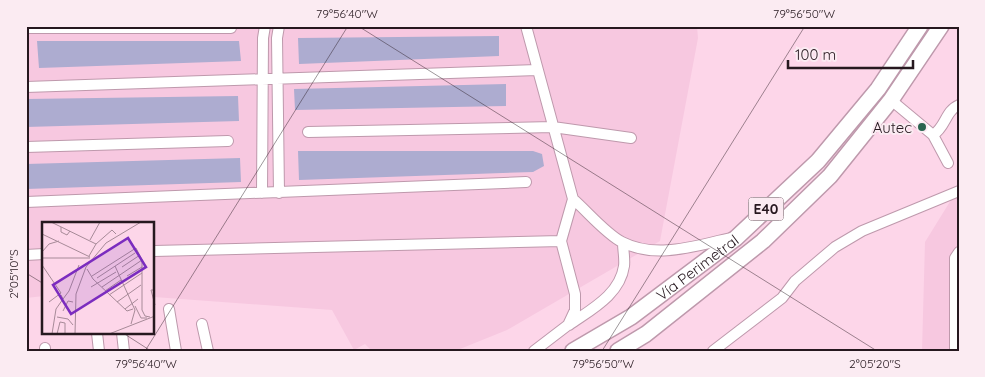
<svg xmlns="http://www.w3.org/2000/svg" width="985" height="377" viewBox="0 0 985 377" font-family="Quicksand,sans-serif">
<rect width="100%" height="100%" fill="#fdd6e9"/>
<path fill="#f7c8e0" d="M26 26H697L698 38 660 241 507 330 455 351H372L365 344 354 350 332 310 154 297V223H44V296L26 298Z
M959 187V351H922L925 242Z"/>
<path fill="#adacd0" d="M499 36V56L299 64 298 38Z
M37 41H239L241 61 39 68Z
M506 84V106L295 110 294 89Z
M238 96 239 121 26 127V99Z
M298 151H533L542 154 544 166 533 172 299 180Z
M240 158 241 182 26 189V164Z"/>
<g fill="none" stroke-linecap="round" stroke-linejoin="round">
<defs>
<path id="minor" d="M526 26 573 199 561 241 575 294V310L568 325 534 351
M27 28H231
M26 87 537 70
M891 100 933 135C946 127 945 111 959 105
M308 132 553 127 631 138
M933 135 948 163
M26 147 228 141
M262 193 263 38 265 26
M279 193 277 38 279 26
M573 199C587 211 606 234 622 242 657 260 697 245 732 238
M26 202 526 182
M154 251 561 241
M26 255 44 254
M169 309 176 351
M202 324 208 351
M569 325C590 310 620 295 624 266 625 259 623 250 623 243
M97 333 99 351
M122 333 124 351
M45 348V351
M713 351 782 298 795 281 835 247 862 231 959 191
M955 351V258L959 252"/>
<g id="highway">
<path id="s1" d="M573 351 631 317 736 238 818 161 878 89 920 26"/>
<path d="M618 351 646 334 763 241 830 176 891 100 941 26"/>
</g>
</defs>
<use href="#minor" stroke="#be99ac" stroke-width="12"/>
<use href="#highway" stroke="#be99ac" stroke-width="18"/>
<use href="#minor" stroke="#fff" stroke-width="10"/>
<use href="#highway" stroke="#fff" stroke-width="15"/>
</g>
<path fill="none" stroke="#26181f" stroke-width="1" stroke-opacity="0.45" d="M358 26 877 351M26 273 44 284M123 333 151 351M145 351 348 26M602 351 805 26"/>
<circle fill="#29644f" stroke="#fbebf2" stroke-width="2" cx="922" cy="127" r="5"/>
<g text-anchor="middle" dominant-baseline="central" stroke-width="4" stroke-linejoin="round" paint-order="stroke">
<rect fill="#fbebf2" stroke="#66575e" stroke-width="1" x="748.5" y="197.5" width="35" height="23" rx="4"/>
<g font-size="14" font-weight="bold" fill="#26181f">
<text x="766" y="209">E40</text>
</g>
<g font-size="15" fill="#26181f" stroke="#fbebf2" text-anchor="end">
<text x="912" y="127">Autec</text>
</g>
<g font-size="15" fill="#26181f" stroke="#fbebf2">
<text stroke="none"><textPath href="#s1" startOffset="150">Vía Perimetral</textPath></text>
</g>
</g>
<g transform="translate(42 222)">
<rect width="112" height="112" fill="#fdd6e9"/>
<path fill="none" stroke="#a78a98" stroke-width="1" d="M9 0 54 22 47 34M19 5V10L25 13 28 9M0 12 48 35M48 18 58 0M54 22 70 8 74 12M0 30 7 22 17 19M0 36H48M0 43 19 71 7 80M73 44 93 88 89 102M80 45 98 33M45 47 51 57 85 89 91 87M50 54 94 26 100 38V88L103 94 108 95M85 54 100 45M55 56 93 31M49 65 74 50M60 65 100 38M113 68H109L113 83M63 69 79 58M19 73 21 77 27 69 37 43M67 73 100 51M75 80 99 63M93 84 99 96H105M83 87 96 77M21 89 26 79 31 80M15 95 26 97 31 103M10 112 14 87 21 77M15 112 18 100 23 101V112M33 112 34 72 44 45 64 21 99 0M67 112 113 94"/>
<path fill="#7b2cbf" fill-opacity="0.15" stroke="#7b2cbf" stroke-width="2.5" d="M86 16 104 45 29 92 11 63Z"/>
<rect width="112" height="112" fill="none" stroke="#26181f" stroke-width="2.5"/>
</g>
<rect width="985" height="377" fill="none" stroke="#fbebf2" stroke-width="55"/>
<path d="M788 60v8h125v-8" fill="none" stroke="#26181f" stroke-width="2.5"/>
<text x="795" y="60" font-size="15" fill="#26181f" stroke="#fbebf2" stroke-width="4" paint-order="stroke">100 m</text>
<rect x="28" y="28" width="930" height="322" fill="none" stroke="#26181f" stroke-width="2"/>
<g font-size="12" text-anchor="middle" fill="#26181f">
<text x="347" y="18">79°56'40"W</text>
<text x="804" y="18">79°56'50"W</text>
<text transform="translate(14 274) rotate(-90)" y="4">2°05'10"S</text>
<text x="146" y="368">79°56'40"W</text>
<text x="603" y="368">79°56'50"W</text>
<text x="875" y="368">2°05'20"S</text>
</g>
</svg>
